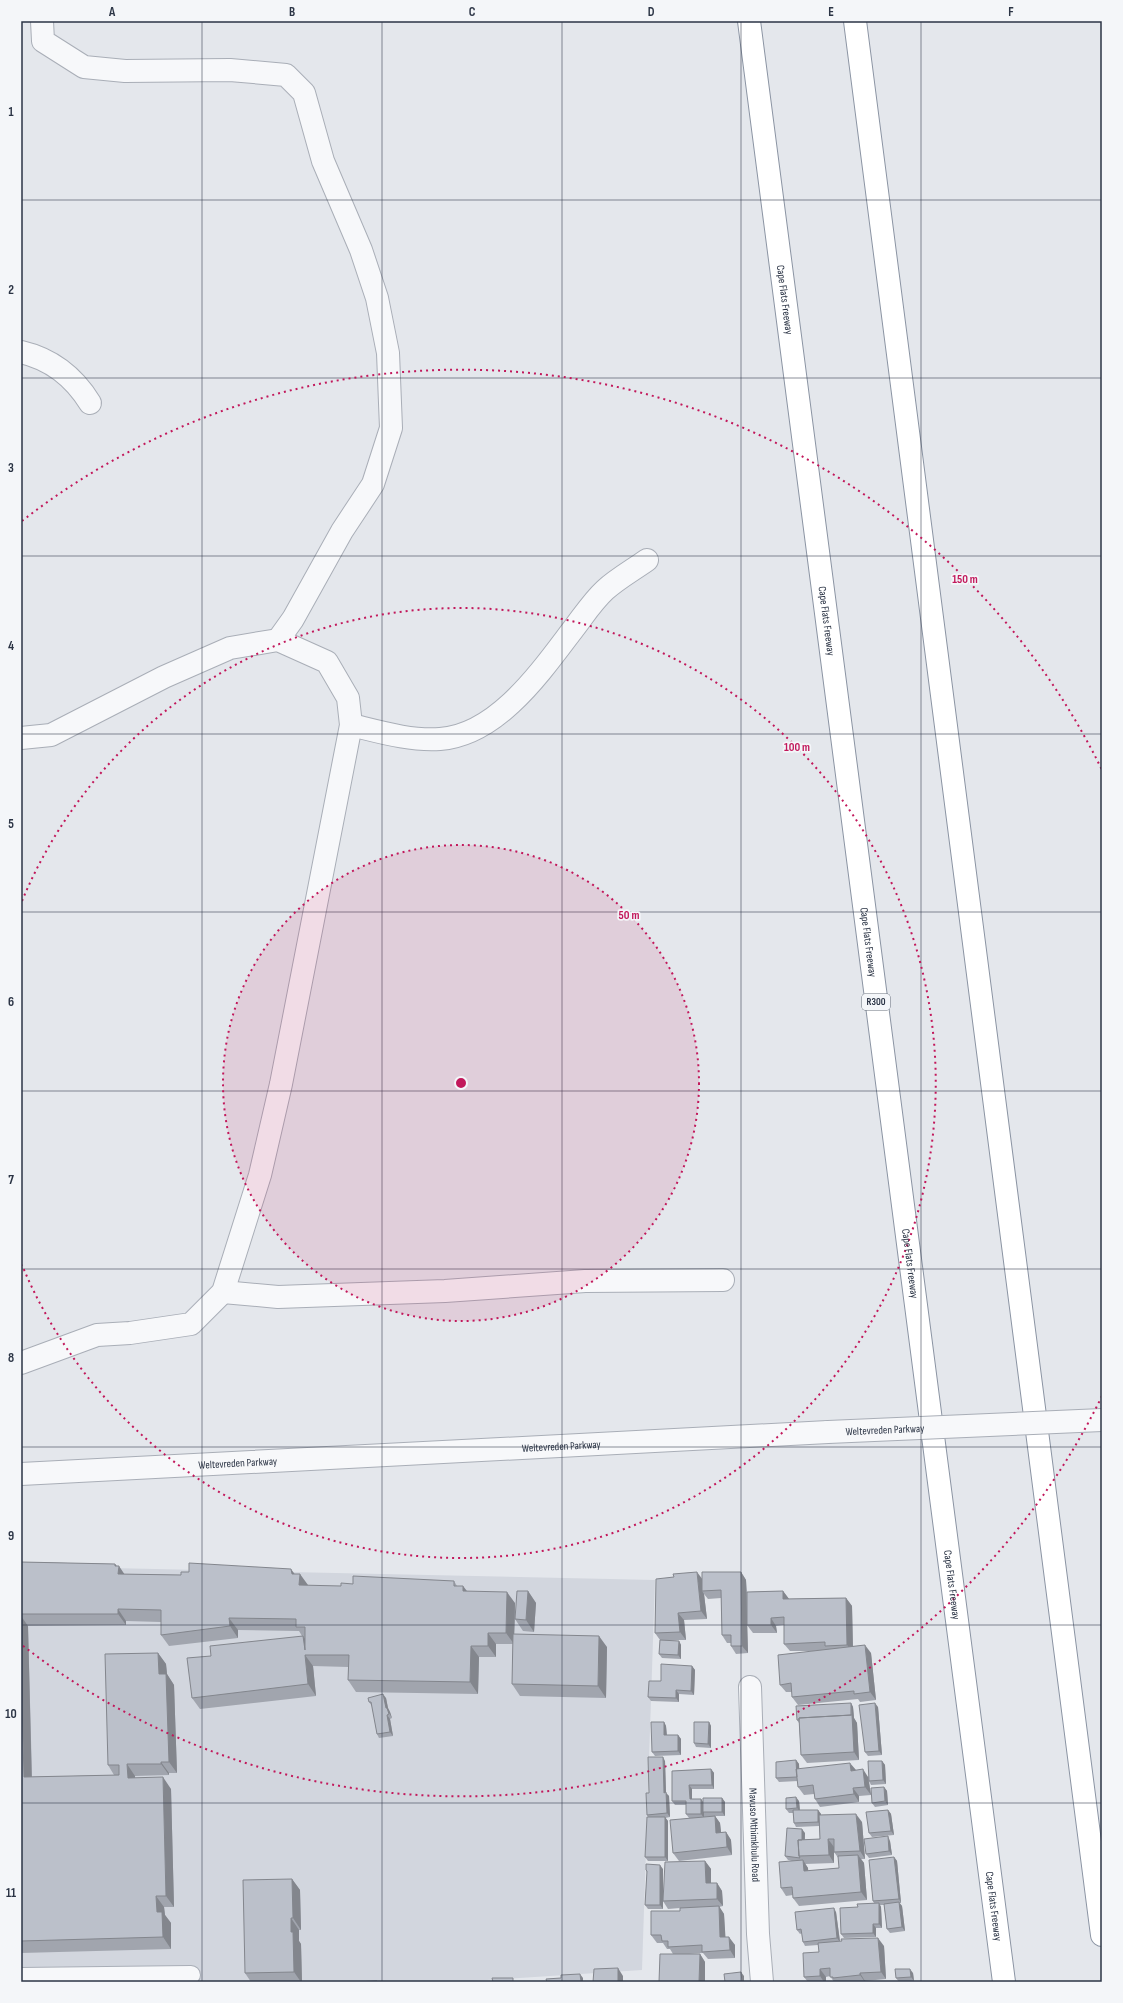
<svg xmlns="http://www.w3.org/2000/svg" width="1123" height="2003" viewBox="0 0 1123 2003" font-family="'Sofia Sans Condensed',sans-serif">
<rect width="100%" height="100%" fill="#e4e7ec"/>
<path fill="#d2d6de" d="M21 1566 655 1580 642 1970 456 1982H21Z"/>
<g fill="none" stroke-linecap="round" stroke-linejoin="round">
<defs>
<path id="service" d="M21 1977 191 1975"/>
<g id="minor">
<path d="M42 21 43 41 84 67 125 71 230 70 286 75 304 93 323 161 361 250 377 298 388 353 391 428 373 484 342 531 293 619 278 640"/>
<path d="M21 352C51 359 74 377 90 403"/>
<path d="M351 725C380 732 410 741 440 739 498 735 542 670 574 628 584 615 593 601 605 590 617 579 633 570 647 560"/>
<path d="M21 738 51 735 164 677 230 648 278 640 327 662 348 698 351 725 281 1084 260 1175 223 1292 191 1324 130 1333 97 1335 21 1363"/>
<path d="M223 1292 278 1297 445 1291 585 1281 723 1280"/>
<path id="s1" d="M750 1687 758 1934 762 1982"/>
</g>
<g id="tertiary">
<path id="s2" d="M21 1474 828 1432"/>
</g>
<g id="motorway">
<path id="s3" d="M749 21 1004 1982"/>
<path d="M855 21 1102 1935"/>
</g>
</defs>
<use href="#service" stroke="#a9aeb7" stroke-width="20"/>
<use href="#minor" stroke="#a9aeb7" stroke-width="24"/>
<use href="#tertiary" stroke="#a9aeb7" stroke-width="24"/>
<use href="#motorway" stroke="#8b94a3" stroke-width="24"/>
<use href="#service" stroke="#f7f8fa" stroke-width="18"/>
<use href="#minor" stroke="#f7f8fa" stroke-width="22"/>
<use href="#tertiary" stroke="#f7f8fa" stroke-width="22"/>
<use href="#motorway" stroke="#fff" stroke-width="22"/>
<defs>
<g id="tertiary-bridge">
<path id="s4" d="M828 1432 1102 1420"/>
</g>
</defs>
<use href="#tertiary-bridge" stroke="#a9aeb7" stroke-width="24" stroke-linecap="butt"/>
<use href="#tertiary-bridge" stroke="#f7f8fa" stroke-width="22"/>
</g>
<path fill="#a1a5ae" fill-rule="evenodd" d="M21 1562 115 1564 124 1574 181 1575 295 1574 308 1586H341L353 1584 454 1581 457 1586H463L467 1591 515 1603V1619L528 1591 536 1603 534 1632 523 1631 515 1619 514 1634 607 1647 606 1698 520 1696 512 1684 513 1644H496V1657H479L478 1694 356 1692 348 1680V1667L313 1666 316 1696 200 1709 192 1698 211 1656 302 1636 299 1631 238 1630V1638L169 1646 161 1635V1622L126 1621V1625L28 1626 32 1777 114 1775 108 1765 158 1653 166 1664 167 1674 174 1685 177 1773H169V1775L135 1776V1778L171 1789 174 1907H164L165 1915 171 1923V1949L21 1953Z
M741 1572 746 1580 747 1592 783 1591 789 1599 846 1598 852 1606 853 1646 871 1653 876 1700 860 1702 858 1699 798 1705 792 1697V1692H786L780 1685 817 1651H790L784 1644V1625L776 1626 777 1633H753L747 1625V1623L748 1653 736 1654 731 1646V1643H727L722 1635 721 1598 708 1599 704 1594 707 1619 684 1620 686 1640H665L679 1641 681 1645V1659L662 1658 659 1654 660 1640 655 1633 702 1579Z
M692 1666 695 1670 694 1695 679 1694V1702L651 1701 648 1697 661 1681Z
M386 1698 388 1708 390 1712 392 1718 390 1719 393 1736 379 1738 377 1734 372 1706 369 1702Z
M851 1703 853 1707 854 1718 857 1723 859 1760 807 1763 801 1755 799 1723 797 1720Z
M878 1707 882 1755 868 1756 865 1752Z
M664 1722 666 1726 667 1735H678L681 1739V1755L655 1756 652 1752Z
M709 1722 711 1726V1748L696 1747 694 1743Z
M796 1760 799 1764V1769L855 1770 868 1777 882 1761 885 1765 886 1784 871 1785 869 1781 871 1795 859 1796V1802L820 1807 815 1799 814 1794 804 1795 798 1787V1781L779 1782 776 1778Z
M665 1761 666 1793 669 1796 670 1817 665 1818 668 1821V1861H648L645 1857 648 1817 647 1815 649 1793Z
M711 1769 714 1773V1789H692V1799H701L703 1802 722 1798 725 1802V1816H715L720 1823 721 1832H726L731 1840 732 1855 679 1861 673 1853 696 1818H689L686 1814V1805H675L672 1801V1771Z
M884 1787 887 1791 888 1805 875 1807 872 1803Z
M799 1801 800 1810H818L821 1814V1815L862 1822 865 1859H861L864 1863 867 1900 799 1906 793 1898V1895L786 1896 781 1888 792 1861 788 1860 785 1856 805 1833V1840L820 1839 819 1826 796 1827 794 1823 793 1813H789L786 1809ZM834 1847V1852L839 1859V1868L808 1871V1868L805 1864 834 1863Z
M888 1810 891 1814 894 1835 872 1837 869 1833Z
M890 1841 892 1855 869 1858 866 1854Z
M894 1857 897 1861 901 1903H899L902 1906 905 1931 890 1933 887 1929 884 1905H880L881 1907 882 1928H876V1937L844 1938 841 1934 858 1907 874 1903 873 1901Z
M705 1861 711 1869V1883H717L722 1891 723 1906 719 1907 724 1914 725 1937 735 1945V1958L708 1959 703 1953 689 1954H700L705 1962V1982H659L673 1954 670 1949H667L663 1943H657L651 1935 680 1911V1908L668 1909 663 1901Z
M663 1869V1909H648L645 1905 647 1873 646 1870Z
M292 1879 300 1890 301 1930H299V1941L301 1944 302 1982H251L245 1973Z
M836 1912 840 1941 884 1946 886 1979 865 1981V1982H834L830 1976 826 1977V1982H808L804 1977 819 1952 818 1945 805 1946 803 1942 802 1933 800 1934 797 1930Z
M913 1973 914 1981 899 1982 896 1978Z"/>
<path fill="#83868d" d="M115 1564 119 1569V1566L127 1578 118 1574 115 1566Z
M291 1569 299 1580 300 1574 308 1585 307 1597 292 1574Z
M697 1572 703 1580 702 1591 704 1594 707 1619 701 1611Z
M741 1572 746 1580 748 1653 742 1646Z
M463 1586 471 1597 463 1591Z
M528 1591 536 1603 534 1632 526 1620Z
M783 1591 789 1599H783Z
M507 1592 515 1603 514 1644 506 1633Z
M846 1598 852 1606 853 1653 847 1645Z
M118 1609 126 1621V1625L118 1614Z
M678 1613 684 1620 686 1640 680 1632Z
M21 1616 28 1626 32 1789 24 1777 21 1661Z
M229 1618 238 1630V1638L230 1626Z
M771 1618 776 1626 777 1633 771 1625Z
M488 1633 496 1644V1657L488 1646Z
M303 1636 311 1647 305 1650Z
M599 1636 607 1647 606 1698 598 1686Z
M679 1641 681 1645V1659L678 1655Z
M865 1645 871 1653 876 1700 870 1692Z
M471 1646 479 1657 478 1694 470 1682Z
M158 1653 166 1664 167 1674 174 1685 177 1773 169 1762 159 1674Z
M305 1655 313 1666 316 1696 308 1684Z
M692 1666 695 1670 694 1695 691 1691Z
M676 1690 679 1694V1702L676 1698Z
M383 1694 386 1698 388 1708 390 1712 392 1718 386 1708Z
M851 1703 853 1707 854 1718 857 1723 859 1760 854 1752Z
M875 1703 878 1707 882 1755 879 1751Z
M387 1715 390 1719 393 1736 390 1732Z
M664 1722 666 1726 667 1739 664 1735Z
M709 1722 711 1726V1748L708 1744Z
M678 1735 681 1739V1755L678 1751Z
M663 1757 665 1761 666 1793 669 1796 670 1817 667 1813 664 1793Z
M796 1760 799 1764 800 1781 797 1777Z
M882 1761 885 1765 886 1784 883 1780Z
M161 1762 169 1773V1775L161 1764Z
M850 1763 856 1770 851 1771Z
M127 1764 135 1776 136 1789 128 1778Z
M711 1769 714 1773V1789L712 1785Z
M863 1769 868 1777 871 1795 865 1787Z
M163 1777 171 1789 174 1907 166 1896Z
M689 1785 692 1789V1803L690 1799Z
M884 1787 887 1791 888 1805 885 1801Z
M853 1788 859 1796V1802L854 1794Z
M796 1797 799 1801 800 1812 797 1808Z
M722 1798 725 1802V1816L722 1812Z
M701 1799 704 1803V1818L701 1814Z
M818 1810 821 1814V1826L818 1822Z
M888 1810 891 1814 894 1835 891 1831Z
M856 1814 862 1822 865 1859 860 1851Z
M715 1816 720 1823 722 1841 716 1833Z
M665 1817 668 1821V1861L665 1857Z
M802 1829 805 1833 804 1856H801Z
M726 1832 731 1840 732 1855 727 1847Z
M888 1836 890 1841 892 1855 889 1851Z
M828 1839 834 1847V1863L829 1855Z
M858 1855 864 1863 867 1900 861 1892Z
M894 1857 897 1861 901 1903 899 1899Z
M803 1860 808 1868 809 1879 804 1871Z
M705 1861 711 1869V1891L706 1883Z
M660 1865 663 1869V1909L660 1905Z
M292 1879 300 1890 301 1930 293 1918Z
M717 1883 722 1891 723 1906 717 1899Z
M156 1896 164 1907 165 1915 171 1923V1949L163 1937 157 1912Z
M899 1902 902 1906 905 1931 902 1927Z
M879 1903 881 1907 882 1928 879 1924Z
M719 1906 724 1914 726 1945 720 1937Z
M834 1908 836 1912 840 1942 837 1938Z
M291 1918 299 1930V1941L301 1944 302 1982H301L294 1972 291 1932Z
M873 1924 876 1928V1937L873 1933Z
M729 1937 735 1945V1958L730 1950Z
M878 1938 884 1946 886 1979 881 1972Z
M700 1954 705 1962V1982H699Z
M618 1968 623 1976V1982H618Z
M820 1969 826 1977V1982H824L820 1976Z
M910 1969 913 1973 914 1981 911 1977Z
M741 1972 744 1976V1982H742Z
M860 1973 865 1981V1982L860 1975Z
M580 1974 583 1978V1982H581Z"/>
<path fill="#bbc0ca" stroke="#83868d" d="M21 1562 115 1564V1566H119L118 1574 181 1575V1572H189V1563L291 1569 292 1574H300L299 1585 341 1586V1583L353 1584V1576L454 1581V1586H463V1591L507 1592 506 1633H488V1646H471L470 1682 348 1680 349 1655H305L308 1684 192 1698 187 1658 211 1656 210 1646 303 1636 305 1650V1627H296V1619L229 1618 230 1626 161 1635V1610L118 1609V1614H21Z
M697 1572 701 1611 678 1613 680 1632 655 1633 656 1579 674 1577 673 1574Z
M702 1572H741L742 1646H731V1635H722L721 1590 702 1591Z
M517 1591H528L526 1620 515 1619Z
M783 1591V1599L846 1598 847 1645 825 1646V1642L784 1644V1617L771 1618V1625H747V1592Z
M513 1634 599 1636 598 1686 512 1684Z
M660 1640 679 1641 678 1655 659 1654Z
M865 1645 870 1692 854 1694V1691L792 1697 791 1683 780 1685 778 1655Z
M158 1653 159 1674H166L169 1762H161V1764H127L128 1778 163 1777 166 1896H156L157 1912H162L163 1937 21 1941V1661L24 1777 119 1775V1765H108L105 1654Z
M661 1664 692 1666 691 1691 676 1690V1698L648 1697 649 1681H661Z
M383 1694 386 1708H387L389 1714 387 1715 390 1732 377 1734 371 1702H369L368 1698Z
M851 1703V1715L799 1718V1720H797L796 1706Z
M875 1703 879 1751 865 1752 859 1705Z
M852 1715 854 1752 801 1755 799 1718Z
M651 1722H664V1735H678V1751L652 1752Z
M694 1722H709L708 1744 694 1743Z
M648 1757H663L664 1793 666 1792 667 1813 647 1815 646 1793H649Z
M796 1760 797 1777 776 1778V1762Z
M868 1761H882L883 1780 869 1781Z
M850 1763 851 1771 863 1769 865 1787 853 1788 854 1794 815 1799 813 1785 798 1787 796 1769Z
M711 1769 712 1785H689L690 1799H701V1814H686V1801H672V1771Z
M884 1787 885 1801 872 1803 871 1788Z
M796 1797 797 1808 786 1809V1798Z
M703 1798H722V1812H703Z
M793 1810H818V1822L794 1823Z
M888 1810 891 1831 869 1833 866 1812Z
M856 1814 860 1851 834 1852V1839H828L829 1855 799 1856 798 1840 820 1839 819 1815Z
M715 1816 716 1833 726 1832 727 1847 673 1853 670 1820Z
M647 1817H665V1857H645Z
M787 1828 802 1829V1840H798L799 1856 800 1858 785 1856Z
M888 1836 889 1851 866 1854 864 1839Z
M858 1855 861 1892 793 1898 792 1887 781 1888 779 1862 803 1860 804 1871 839 1868 838 1856Z
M894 1857 899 1899 873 1901 869 1860Z
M705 1861 706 1883H717V1899L663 1901 665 1862Z
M646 1864 660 1865V1905H645L647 1871 646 1870Z
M292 1879 293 1918H291V1932H293L294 1972 245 1973 243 1880Z
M899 1902 902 1927 887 1929 884 1904Z
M879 1903V1924H873V1933L841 1934 840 1908 858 1907 857 1904Z
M719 1906 720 1937H729L730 1950 702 1952V1945L668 1947V1941H662L661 1935H651V1911H680V1908Z
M834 1908 837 1938 803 1942 801 1929 797 1930 795 1912Z
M878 1938 881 1972 860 1973V1975L833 1978V1977H830V1968L820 1969V1976L804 1977 803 1953 819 1952 818 1943 842 1941 841 1939Z
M660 1954H700L699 1982H659Z
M618 1968V1982H593L594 1969Z
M895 1969H910L911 1977 896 1978Z
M741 1972 742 1982H725L724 1974Z
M580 1974 581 1982H547L546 1979 561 1978V1975Z
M492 1978H513V1982H493Z
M377 1981V1982H355Z"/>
<path fill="none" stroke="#2b3445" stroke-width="1" stroke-opacity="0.55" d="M202 21V1982M382 21V1982M562 21V1982M741 21V1982M921 21V1982M21 200H1102M21 378H1102M21 556H1102M21 734H1102M21 912H1102M21 1091H1102M21 1269H1102M21 1447H1102M21 1625H1102M21 1803H1102"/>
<circle cx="461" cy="1083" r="238" fill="#c2185b" fill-opacity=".12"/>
<g fill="none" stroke="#c2185b" stroke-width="2" stroke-dasharray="2 4">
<circle cx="461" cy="1083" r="238"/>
<path d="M22 901A475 475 0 1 1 22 1265"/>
<path d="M1102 1396A713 713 0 0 1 22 1645M22 521A713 713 0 0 1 1102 770"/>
</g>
<g text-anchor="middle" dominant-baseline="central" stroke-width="3.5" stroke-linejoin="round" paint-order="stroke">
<rect fill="#f4f6f9" stroke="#676e7b" stroke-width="1" x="862" y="994" width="28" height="16" rx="3"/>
<g font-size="10" font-weight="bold" fill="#2b3445">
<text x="876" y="1002">R300</text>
</g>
<g font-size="11" fill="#2b3445" stroke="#f4f6f9">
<text stroke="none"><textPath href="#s3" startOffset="281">Cape Flats Freeway</textPath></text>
<text stroke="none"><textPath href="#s3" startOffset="605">Cape Flats Freeway</textPath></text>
<text stroke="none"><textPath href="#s3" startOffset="929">Cape Flats Freeway</textPath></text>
<text stroke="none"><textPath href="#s3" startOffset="1253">Cape Flats Freeway</textPath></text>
<text stroke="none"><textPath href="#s4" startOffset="57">Weltevreden Parkway</textPath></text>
<text stroke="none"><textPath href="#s2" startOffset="541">Weltevreden Parkway</textPath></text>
<text stroke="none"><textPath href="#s2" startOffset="217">Weltevreden Parkway</textPath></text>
<text stroke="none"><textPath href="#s3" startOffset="1577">Cape Flats Freeway</textPath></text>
<text stroke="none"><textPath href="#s1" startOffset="148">Mavuso Mthimkhulu Road</textPath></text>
<text stroke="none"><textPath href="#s3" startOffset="1901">Cape Flats Freeway</textPath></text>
</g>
</g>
<circle cx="461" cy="1083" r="6" fill="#c2185b" stroke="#f4f6f9" stroke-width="2"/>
<g font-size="12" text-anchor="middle" font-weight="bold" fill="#c2185b" stroke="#f4f6f9" stroke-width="3.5" stroke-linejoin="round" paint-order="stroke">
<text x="965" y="583">150 m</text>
<text x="797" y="751">100 m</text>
<text x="629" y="919">50 m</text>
</g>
<rect width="1123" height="2003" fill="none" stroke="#f4f6f9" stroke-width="44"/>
<rect x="22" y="22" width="1079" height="1959" fill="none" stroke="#2b3445" stroke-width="1.5"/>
<g font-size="13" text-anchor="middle" font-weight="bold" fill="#2b3445">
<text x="112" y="16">A</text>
<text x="292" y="16">B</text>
<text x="472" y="16">C</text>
<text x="651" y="16">D</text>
<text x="831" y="16">E</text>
<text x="1011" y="16">F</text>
<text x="11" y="116">1</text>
<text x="11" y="294">2</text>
<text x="11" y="472">3</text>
<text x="11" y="650">4</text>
<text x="11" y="828">5</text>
<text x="11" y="1006">6</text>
<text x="11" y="1184">7</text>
<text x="11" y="1362">8</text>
<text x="11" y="1540">9</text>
<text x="11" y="1718">10</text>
<text x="11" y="1897">11</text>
</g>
</svg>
